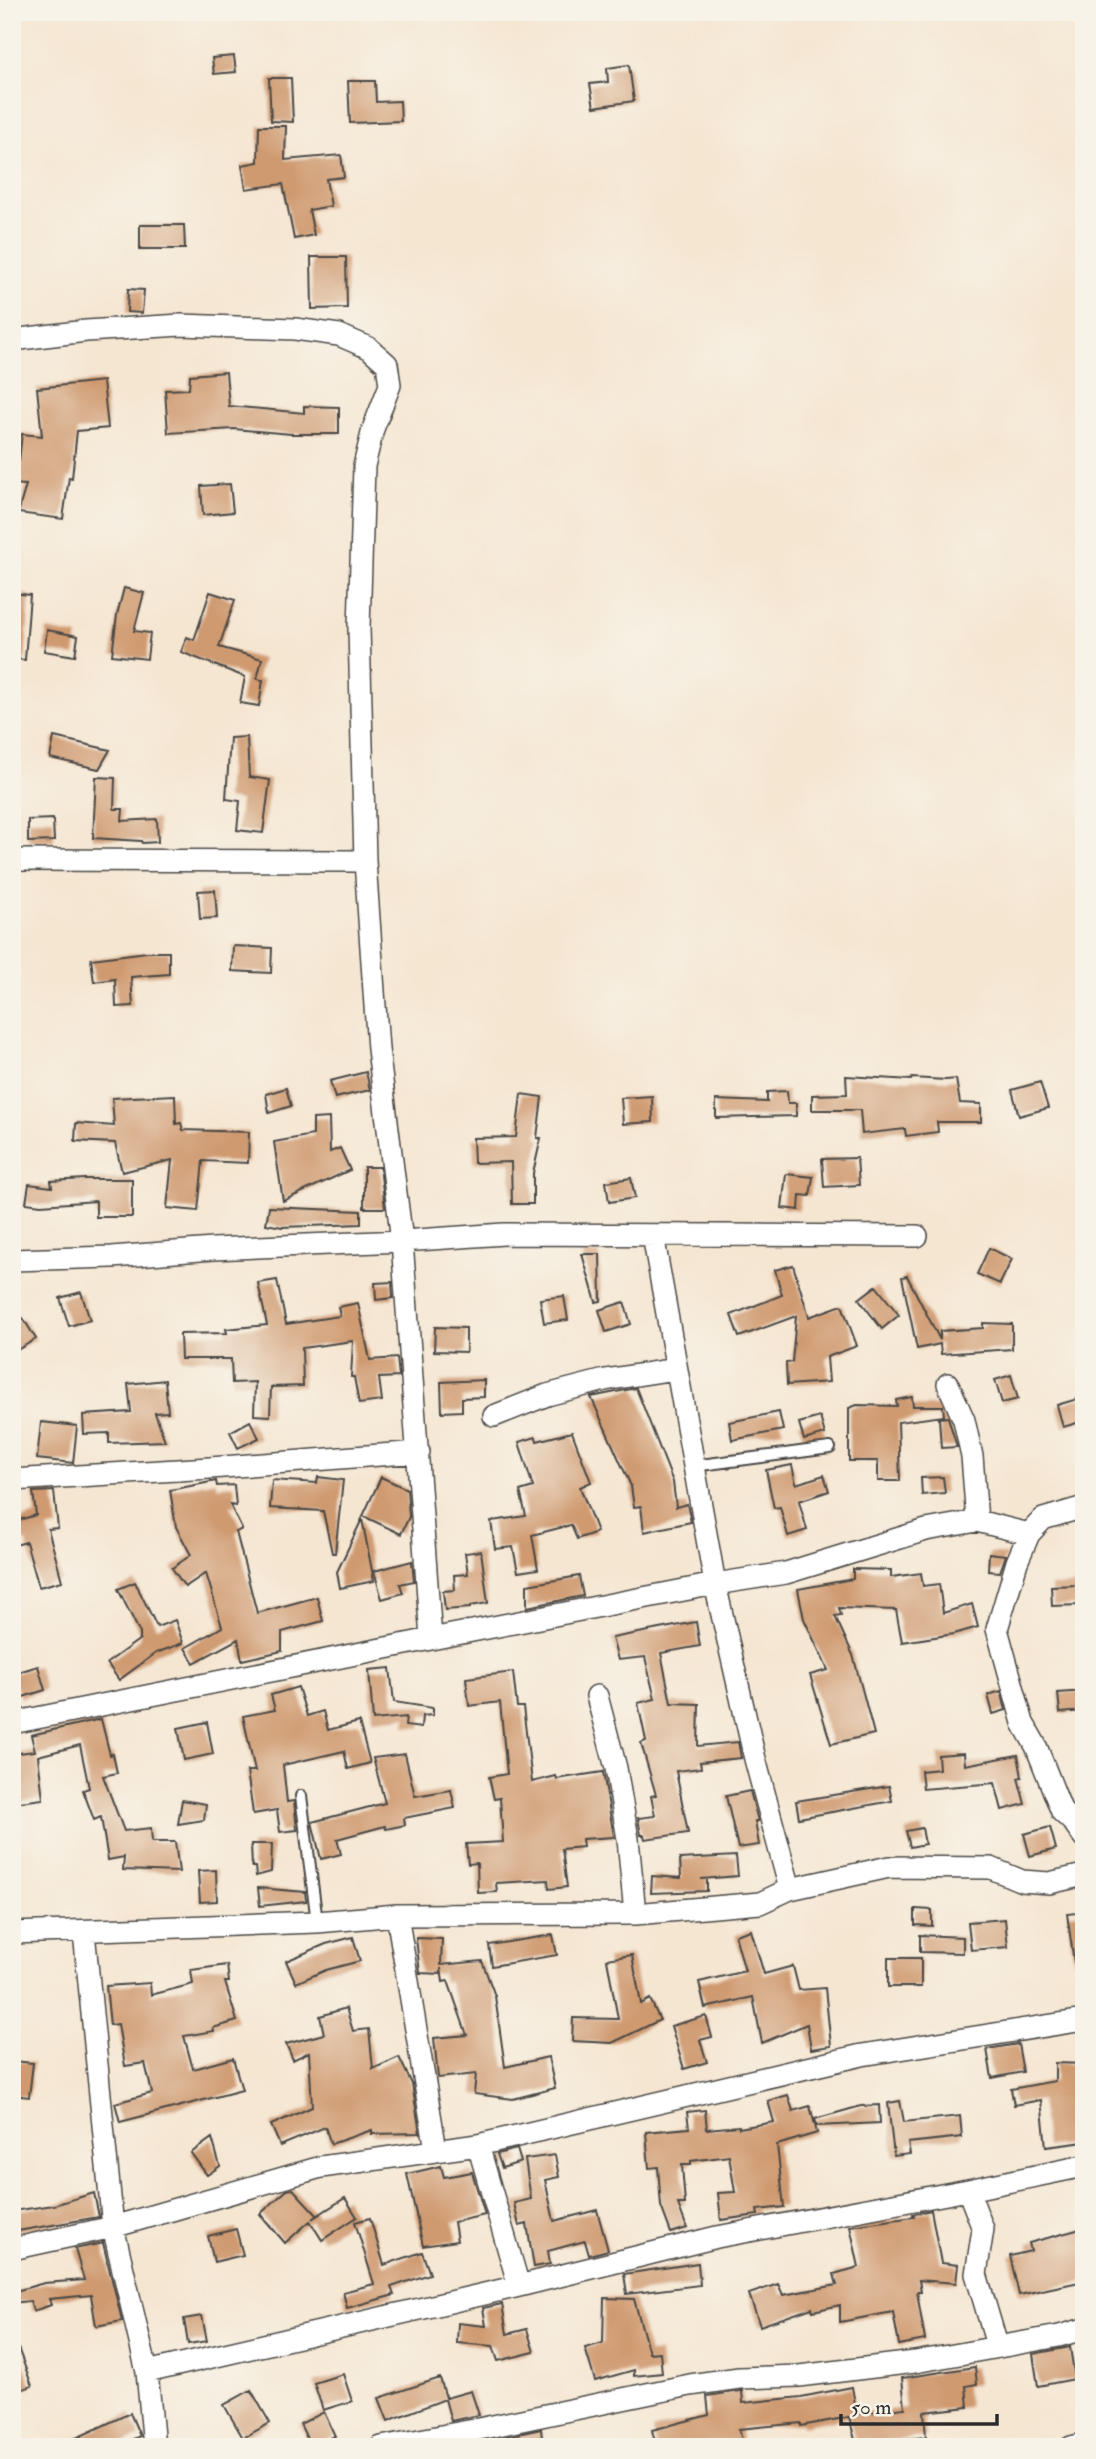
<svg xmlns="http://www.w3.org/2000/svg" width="1096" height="2459" viewBox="0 0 1096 2459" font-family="'IM FELL Double Pica',serif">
<rect width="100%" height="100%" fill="#f7f3e8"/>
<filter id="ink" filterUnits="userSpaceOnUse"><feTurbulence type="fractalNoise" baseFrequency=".0143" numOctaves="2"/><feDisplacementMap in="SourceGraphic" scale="14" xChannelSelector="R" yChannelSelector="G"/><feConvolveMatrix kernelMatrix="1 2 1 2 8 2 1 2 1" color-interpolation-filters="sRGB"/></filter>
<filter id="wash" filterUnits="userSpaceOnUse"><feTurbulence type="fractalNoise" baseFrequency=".00686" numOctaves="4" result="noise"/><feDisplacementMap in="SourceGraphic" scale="28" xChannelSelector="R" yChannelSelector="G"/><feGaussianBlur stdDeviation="1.57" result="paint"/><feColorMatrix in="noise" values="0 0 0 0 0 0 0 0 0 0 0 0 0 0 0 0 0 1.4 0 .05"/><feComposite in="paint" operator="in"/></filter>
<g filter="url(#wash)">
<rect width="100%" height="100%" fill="#f5e6d2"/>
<g id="blocks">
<path fill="#cf9a70" d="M234 56 236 72 214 74 212 58Z
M629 65 634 101 594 107 590 84 608 82 607 68Z
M269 78H291L293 122 271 121Z
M348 81H375L376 102 400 101 401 121 350 123Z
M259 126H286L285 160 341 155 344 177 326 179 331 206 309 210 314 235 294 239 283 184 246 189 242 165 258 162Z
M140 225H184L185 249H140Z
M311 257H346L347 308 312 309Z
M128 289 144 290 142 313 127 312Z
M226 372 229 406 304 413V406L339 407V434H291L234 429 168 433 165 390 189 389 190 375Z
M103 381 108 428 77 431 72 478 69 477 63 519 18 513 26 485 12 484V459L19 460 22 434 42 436 37 388Z
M230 484 233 512 203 515 201 486Z
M124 588 144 593 134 631 150 633 147 659 112 655 117 615Z
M210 592 235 600 219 647 262 659 257 679 263 680 259 706 240 703 245 677 181 652 187 637 194 640Z
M12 593 30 595 25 660 12 659Z
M47 630 78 636 75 656 44 651Z
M54 737 110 750 99 769 50 758Z
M247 737 249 777 270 780 263 833 237 830 240 801 226 799 230 738Z
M96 777 115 778 114 809H123L122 821 157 819 158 842 142 843 141 841 93 838Z
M53 819 54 841 28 842V820Z
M215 890 217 918 200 919 198 891Z
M233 946 272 948 271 973 232 971Z
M147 952H169V974L131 977 133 1006 116 1007 115 979 94 982 91 959Z
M366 1072 370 1090 335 1098 330 1081Z
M846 1076 911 1080 912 1078 946 1080 956 1079 960 1103 981 1104V1122H937L938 1132 906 1136 905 1129 862 1134 860 1110H812V1095L847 1094Z
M1040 1082 1048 1108 1019 1116 1012 1090Z
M286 1088 291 1106 269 1113 266 1094Z
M787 1091 788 1103H796V1116L716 1118V1100L767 1102V1092Z
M521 1094 542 1097 537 1138H541L533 1173V1204H512L511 1162 474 1163 473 1138 516 1137Z
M175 1095 176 1124 181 1123 183 1130 249 1132 248 1163 203 1161 198 1211 167 1208 172 1160 122 1172 115 1143 75 1141 76 1123 114 1126 112 1098Z
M652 1096 653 1122 623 1124 621 1098Z
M329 1118 330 1152 340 1148 350 1170 283 1201 274 1142 313 1135V1119Z
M857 1158 859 1185 824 1187 822 1159Z
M364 1167H380L385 1208H364Z
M786 1174 813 1177 810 1196 800 1195 799 1210 782 1208Z
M631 1178 635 1198 609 1202 606 1182Z
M85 1179H132V1217H96V1201L41 1205 26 1203 29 1184 52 1187 51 1181Z
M269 1207 361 1211V1224L282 1227 266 1224Z
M989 1248 1012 1259 1000 1284 977 1274Z
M582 1254H600L601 1301 596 1302Z
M793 1265 809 1317 842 1305 857 1346 827 1357 829 1382 787 1385 786 1363 792 1362 796 1316 739 1337 731 1315 782 1295 775 1270Z
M907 1276 940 1340V1331L983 1328V1323L1012 1324V1349L941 1354 940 1344 917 1349 902 1277Z
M277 1280 286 1324 340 1316 338 1307 358 1303 370 1360 397 1358 399 1377 379 1378 382 1401 359 1404 354 1377H351L353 1341 302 1348 303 1386 271 1387 270 1416 254 1415 255 1382 232 1383 231 1359H181L180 1334 227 1333 226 1329 267 1325 258 1283Z
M392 1282 393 1298 376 1300 375 1283Z
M876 1286 899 1315 882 1329 859 1299Z
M81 1292 90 1320 69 1326 60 1298Z
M564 1296 568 1320 544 1323 540 1299Z
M624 1302 631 1324 606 1332 599 1310Z
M23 1318 36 1339 12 1353V1324Z
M435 1327 466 1328V1352L434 1351Z
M1011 1375 1018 1399 1002 1403 995 1380Z
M165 1380 168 1412 155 1413 165 1441 109 1443V1433L84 1434 83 1415 131 1412 128 1384Z
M484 1380V1397L462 1398V1411L442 1412 441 1382Z
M636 1388 673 1482 676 1507 687 1504 691 1522 644 1532 641 1506 634 1507 631 1486 591 1397Z
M912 1397 913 1406H943L944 1416 898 1422 900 1481H878V1461H849V1408L857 1405 897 1406 896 1400Z
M1084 1397V1421L1063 1427 1057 1405Z
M779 1412 783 1430 732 1440 729 1422Z
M820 1417 825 1434 804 1440 799 1423Z
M948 1417 957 1447 941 1448 939 1418Z
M250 1421 259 1438 238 1448 230 1432Z
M41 1422 77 1426 73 1463 37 1459Z
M572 1432 591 1482 580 1487 597 1532 577 1539 571 1525 532 1535 538 1569 518 1572 513 1547 495 1549 491 1521 526 1516 520 1491 533 1487 519 1442 536 1437 537 1441Z
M792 1465 796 1484 824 1475 829 1491 799 1501 807 1530 788 1536 780 1507 774 1508 766 1470Z
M318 1477 343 1480 335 1553H332L323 1511 270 1508 272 1480 317 1483Z
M381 1477 407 1489 409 1517 401 1534 363 1516Z
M943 1477 945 1493 922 1495 921 1478Z
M216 1481 217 1486 234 1485 236 1506 230 1505 242 1529 236 1532 257 1613 317 1597 323 1621 282 1632V1651L242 1660 238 1639 194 1663 185 1648 222 1627 206 1573 185 1587 172 1568 191 1555 176 1527 170 1490Z
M54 1491 58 1528 48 1529 62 1581 39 1587 26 1542 12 1546V1522L36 1515 33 1492Z
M362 1519 374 1581 340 1588 337 1572Z
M481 1551 488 1603 470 1606V1608L445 1610 443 1591 455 1590 454 1575 468 1574 465 1553Z
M989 1553 1006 1555 1000 1572 988 1571Z
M412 1561 414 1581 400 1584 403 1593 382 1599 374 1571Z
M853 1569 891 1570V1577L921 1573 923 1586 939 1584 943 1613 972 1604 978 1627 954 1634 902 1642 896 1610 839 1608 841 1615 835 1616 853 1655 874 1734 831 1744 810 1675 828 1670 804 1619 798 1589 853 1579Z
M579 1576 583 1596 527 1607V1585Z
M135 1582 157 1627 175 1620 183 1643 156 1653 119 1680 107 1663 140 1639V1633L118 1589Z
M1079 1585 1080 1605 1052 1606 1051 1586Z
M696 1622 700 1646 661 1653 671 1703 699 1704 698 1746 738 1742 741 1758 700 1762 701 1768 676 1771 688 1833 645 1839 644 1835H641L638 1818 655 1816 651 1796 656 1795 641 1743 646 1741 638 1703 655 1699 645 1657 618 1660 612 1638Z
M38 1666 45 1690 20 1698 12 1674Z
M390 1668 394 1702 433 1708V1715L422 1716 421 1728 405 1726 406 1717 373 1720 369 1670Z
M513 1672 517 1707H523L532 1782 556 1776 557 1779 603 1772 614 1837 582 1839 583 1847 562 1849 567 1887 549 1889 548 1880 496 1883 497 1892 478 1893 477 1863 468 1864 466 1844 503 1842 500 1798 494 1799 489 1777 507 1774 500 1702 469 1706 466 1678Z
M298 1687 307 1716 323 1711 328 1730 359 1722 370 1763 348 1769 344 1751 283 1765 287 1802 294 1801 297 1830 280 1832 277 1810 253 1814 247 1771H255L243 1716 275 1710 271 1695Z
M1001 1691 1006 1710 993 1714 988 1695Z
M1084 1691V1711L1060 1713 1058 1693Z
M101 1719 110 1755 113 1754 117 1773 103 1776 124 1831 151 1828 152 1842H175L179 1872 123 1870 124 1857 108 1860 101 1817 94 1820 83 1790 89 1788 80 1745 38 1756 43 1799 12 1803V1754L35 1751 31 1735Z
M207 1722 213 1754 184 1760 178 1728Z
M964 1753 965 1765 1018 1755 1022 1777 1018 1778 1025 1804 1002 1810 995 1783 923 1789 921 1771 939 1769 938 1755Z
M405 1754 415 1796 451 1790 455 1808 404 1818 405 1825 386 1829 385 1826 337 1839 341 1854 321 1859 312 1822 385 1803 373 1758Z
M889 1786 892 1801 799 1818 796 1801Z
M750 1791 758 1821H755L759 1845 738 1848 726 1796Z
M182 1800 206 1804 204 1820 178 1824Z
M1050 1827 1056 1849 1030 1856 1024 1834Z
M922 1828 925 1844 910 1847 906 1831Z
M251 1844H272L271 1872 256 1876 255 1867H252Z
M736 1856 738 1876 701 1879H707V1891L651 1893 652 1876 681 1878 680 1859Z
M216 1870 217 1901 200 1902 198 1871Z
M258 1888 305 1892 306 1901 260 1906Z
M915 1909 932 1910V1926L915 1925Z
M1084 1912V1961L1074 1962 1067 1914Z
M1005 1919 1008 1947 971 1950 968 1922Z
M751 1930 764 1974 793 1966 799 1990 825 1988 831 2046 811 2049 807 2024 762 2043 753 1997 705 2008 699 1982 745 1971 735 1935Z
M553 1935 557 1955 492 1966 489 1945Z
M920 1935 963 1937V1953L920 1952Z
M353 1937 360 1961 326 1970 296 1983 286 1961 326 1944Z
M416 1938 442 1939 441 1965 482 1961 495 1996 505 2067 548 2057 555 2088 513 2099 474 2094 476 2074 438 2078 434 2038 467 2035 448 1981 443 1982 441 1968V1974L420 1973Z
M632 1955 641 2004 650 1999 660 2020 612 2043 572 2041 573 2018 618 2019 607 1959Z
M888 1958H921V1987H888Z
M227 1965 229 1982H225L237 2021 213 2028 214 2031 184 2036 193 2069 233 2058 242 2090 120 2122 115 2103 152 2093 145 2063 125 2066 118 2024 110 2025 106 1986 150 1983 151 1995 193 1984 191 1970Z
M346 2008 353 2031 369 2029 373 2069 399 2057 412 2084 420 2133 372 2134V2130L331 2144 325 2127 280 2146 271 2125 312 2107 309 2052 293 2060 286 2044 324 2034 320 2016Z
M706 2016 712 2037 700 2040 707 2062 684 2069 671 2026Z
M1018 2044 1023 2072 992 2078 987 2049Z
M12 2061 33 2063 29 2097 12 2095Z
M1055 2063 1084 2064V2142L1046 2147 1041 2100 1014 2105 1011 2089 1055 2081Z
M788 2095 793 2111 810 2106 817 2133 777 2145 784 2207 757 2210 758 2215 721 2220 718 2193 735 2192 729 2156 691 2161V2165H682L685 2204H678L687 2228 671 2233 661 2206 658 2167 649 2168 646 2132 689 2128 687 2112 705 2110 707 2129 739 2126V2128L774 2122 768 2101Z
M900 2101 904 2122 960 2116 962 2137 908 2143 910 2154 894 2156 888 2103Z
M879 2105 880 2123 817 2126 815 2119 861 2106Z
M212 2138 220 2166 207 2175 191 2153Z
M517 2149 521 2162 502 2168 497 2154Z
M555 2155 559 2177 545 2180 554 2221 597 2210 608 2250 589 2255 585 2241 548 2251 550 2264 534 2267 527 2224 519 2226 514 2203 531 2199 525 2159Z
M441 2166 444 2177 472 2172 485 2215 454 2222 457 2241 423 2246 407 2174Z
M293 2189 317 2215 312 2219 345 2198 357 2217 322 2240 310 2221 285 2243 260 2214 287 2190Z
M94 2193 99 2217 12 2232V2211L54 2205Z
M931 2210 941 2263 958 2265 956 2283 919 2280 921 2292H917L925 2340 899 2345 893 2312 840 2322V2305L813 2311 812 2308 760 2326 749 2294 778 2284 783 2295 837 2285 834 2274 859 2267 850 2226 914 2217 913 2214Z
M370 2218 384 2265 422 2252 430 2274 391 2287 394 2295 347 2308 343 2292 374 2284 355 2222Z
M1084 2228V2281L1019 2295 1010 2256 1031 2251 1029 2243Z
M236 2229 243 2255 214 2262 208 2236Z
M103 2243 122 2321 96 2326 91 2295 49 2299 51 2305 33 2311 30 2301 12 2303V2292L44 2283 84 2280 75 2249Z
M698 2263 700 2285 627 2294 624 2274Z
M604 2298 634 2299 649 2353 660 2352 662 2373 634 2376V2370L595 2381 585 2348 603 2343Z
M502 2304 507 2334 527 2329 534 2352 498 2361 493 2346 457 2343 458 2323 486 2326 483 2308Z
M202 2316 207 2341 188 2344 184 2319Z
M14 2337 32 2386 12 2393V2338Z
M1070 2347 1075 2379 1038 2386 1033 2354Z
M975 2367 977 2384 966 2386 968 2407 924 2412 926 2437 856 2444 849 2417 801 2426V2423L739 2429 744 2447H656L652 2430 709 2415 707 2396 740 2391H742L743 2403 801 2397 852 2387 857 2414 905 2408 902 2378Z
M343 2374 352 2401 323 2410 314 2383Z
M440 2378 446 2398 471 2391 479 2415 451 2421 445 2399 388 2421 379 2398Z
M251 2390 270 2423 243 2438 224 2405Z
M324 2412 335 2436 311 2447 300 2424Z
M130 2413 140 2436 116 2447H57Z
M541 2429 543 2447H455L477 2443Z"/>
</g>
</g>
<g filter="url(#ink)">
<use href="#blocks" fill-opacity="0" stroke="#494744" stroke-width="2"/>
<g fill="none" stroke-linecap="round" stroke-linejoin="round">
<defs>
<path id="service" d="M693 1466 830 1448
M301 1796 317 1922"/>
<path id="minor" d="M12 340 86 331 181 325 295 329 339 335 369 348 387 364 390 385 373 429 364 466 359 628 365 861 378 1049 402 1241 431 1639
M12 860 365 861
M12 1260 112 1257 213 1249 402 1241 504 1234 917 1236
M948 1384 964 1420 972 1456 977 1521
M494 1416 547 1395 605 1380 675 1369
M12 1480 210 1468 419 1452
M1084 1507 1043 1519 1029 1534 1017 1562 997 1629 1023 1723 1036 1746 1062 1812 1074 1823 1084 1837
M597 1696 616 1768 628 1839 635 1914
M12 1723 431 1639 715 1584 786 1573 926 1530 977 1521 1029 1534
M790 1889 889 1867 991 1868 1022 1881 1049 1883 1084 1875
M397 1915 436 2150
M84 1932 113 2227 147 2372 154 2447
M12 1933 317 1922 397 1915 635 1914 760 1903 790 1889 755 1759 715 1584 653 1235
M478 2145 519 2286
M968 2190 983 2229 976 2274 997 2345
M12 2249 113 2227 321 2167 478 2145 862 2055 1084 2020
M147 2372 519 2286 717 2237 968 2190 1084 2166
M381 2447 474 2430 690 2385 739 2378 799 2376 915 2362 1059 2336 1084 2329
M1071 2447 1084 2444"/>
</defs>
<use href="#service" stroke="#494744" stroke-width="14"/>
<use href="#minor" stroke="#494744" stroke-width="24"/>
<use href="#service" stroke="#fff" stroke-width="10"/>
<use href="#minor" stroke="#fff" stroke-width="21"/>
</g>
</g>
<rect width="1096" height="2459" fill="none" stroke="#f7f3e8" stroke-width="42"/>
<path d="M841 2414v10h156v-10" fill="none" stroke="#2b2b2b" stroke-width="3.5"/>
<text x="851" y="2414" font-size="21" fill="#2b2b2b" stroke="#f7f3e8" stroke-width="5" paint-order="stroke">50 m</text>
</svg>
